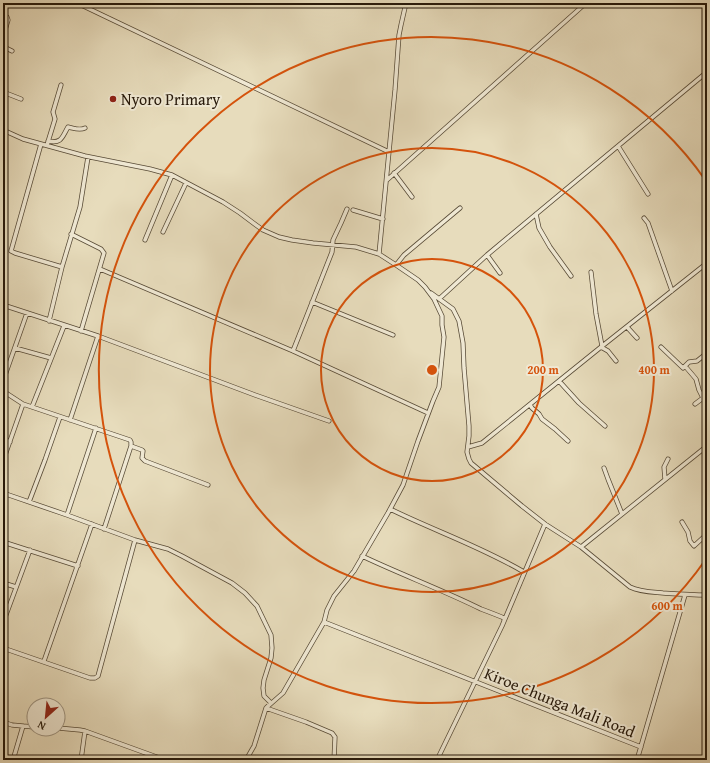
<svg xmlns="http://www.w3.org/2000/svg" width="710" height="763" viewBox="0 0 710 763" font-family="'Gentium Book Plus',serif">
<rect width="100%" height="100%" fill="#e7dcbc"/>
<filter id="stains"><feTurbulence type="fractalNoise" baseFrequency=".005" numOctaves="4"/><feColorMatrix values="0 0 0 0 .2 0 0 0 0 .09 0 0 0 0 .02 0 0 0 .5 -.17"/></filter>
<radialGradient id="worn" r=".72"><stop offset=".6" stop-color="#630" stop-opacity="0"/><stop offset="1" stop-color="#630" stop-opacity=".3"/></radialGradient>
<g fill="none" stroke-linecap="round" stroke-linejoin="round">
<defs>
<path id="street" d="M77 3 389 152
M3 15 7 17 8 20 3 37
M3 45 6 48 12 51
M3 92 21 99
M3 130 23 139 85 156 150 169 172 175 223 202 240 213 256 225 263 230 279 237 292 240 313 243 356 247 379 254 396 265 418 280 425 287 434 299 442 316V325L444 337 439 387 433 401 418 441 403 485 388 513 354 571 334 596 327 610 324 622 283 693 266 708
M48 141C62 144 62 137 68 127 74 128 79 131 85 128
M41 144 11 251 15 253 62 267
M47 145 55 119 53 112 61 85
M618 146 648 194
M394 173 412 197
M387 180 586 3
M353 210 383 219
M536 214 539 228 550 247 571 276
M644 218 648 223 672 291
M163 232 186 183
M71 234 101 249 104 253 81 331
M145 240 172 175
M379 254 395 90 399 35 401 25 406 3
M487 255 500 273
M396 265 404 255 460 208
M100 269 293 351 428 413
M591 272 596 314 602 346
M431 293 453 309 459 321 463 343 464 368 469 426V436L467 452 469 459 471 463 522 506 545 524 581 547 630 587C640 592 652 592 663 593 678 594 692 595 707 595
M439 299 487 255 707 72
M312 302 393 335
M3 305 98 336 70 420
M49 321 62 267 80 207 88 157
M627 327 637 338
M98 336 255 395 329 421
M601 347 608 351 616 361
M661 347 683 368 689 362 697 361 707 353
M15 348 51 358
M293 351 332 252 333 240 341 223 347 209
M685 366 696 379 699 390 703 398 695 404
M3 381 27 313
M559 381 579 403 605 426
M3 391 23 404 130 440 131 442V446L104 529
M530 405 532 408 539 414 542 419 555 429 568 441
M32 407 64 326
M3 439 10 442
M131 446 142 450 143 451 142 458 145 461 208 485
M468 447 482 443 601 347 707 263
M3 461 23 404
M604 468 608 479 622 514
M665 479 664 467 668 459
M3 493 67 515 135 540 168 549 182 556 232 583 245 593 257 606 271 635 272 648 271 658 264 680 263 688 264 696 271 703 266 708 254 746 246 760
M29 502 45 460 60 417
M390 509C435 531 482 547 524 572
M67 515 96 428
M682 522 688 532 690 541 694 546 707 534
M3 542 78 566
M581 547 707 446
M362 556C402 575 443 590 481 609 489 612 497 615 504 618V621
M3 583 16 587
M324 622 641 747
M3 623 30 550
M3 648 90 678H95L98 676 135 540
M44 661 92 524
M266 708 306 722 332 733 335 737 334 760
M3 722 12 725 34 727
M58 728 80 730 85 731 165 760
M3 760H4
M13 760 23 726
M81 760 85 731
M437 760 502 626 545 524
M637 760 685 595"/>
</defs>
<use href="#street" stroke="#574a36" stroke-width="5"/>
<use href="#street" stroke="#efe8d3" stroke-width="3.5"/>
</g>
<g fill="none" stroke="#d5530c" stroke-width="2">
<circle cx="432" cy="370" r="111"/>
<circle cx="432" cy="370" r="222"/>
<path d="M706 559A333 333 0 1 1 706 181"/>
</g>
<circle fill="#8f2418" stroke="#efe8d3" stroke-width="1.5" cx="113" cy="99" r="4"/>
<g text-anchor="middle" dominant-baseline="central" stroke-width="4" stroke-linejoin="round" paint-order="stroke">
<g font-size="16" fill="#27190a" stroke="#efe8d3" text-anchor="start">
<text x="121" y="99">Nyoro Primary</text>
</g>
<g font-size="16" fill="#27190a" stroke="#efe8d3">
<text transform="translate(560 702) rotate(22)">Kiroe Chunga Mali Road</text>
</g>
</g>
<circle cx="432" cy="370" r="6" fill="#d5530c" stroke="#efe8d3" stroke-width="2"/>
<g font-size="12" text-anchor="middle" font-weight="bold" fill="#d5530c" stroke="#efe8d3" stroke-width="4" stroke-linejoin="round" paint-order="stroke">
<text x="543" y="374">200 m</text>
<text x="654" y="374">400 m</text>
<text x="667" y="610">600 m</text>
</g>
<rect width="710" height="763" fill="none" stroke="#e7dcbc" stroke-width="16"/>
<rect x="4" y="4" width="702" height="755" fill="none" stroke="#27190a" stroke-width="2"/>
<rect x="8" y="8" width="694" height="747" fill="none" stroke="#27190a"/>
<g transform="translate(46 717) rotate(207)"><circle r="19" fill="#efe8d3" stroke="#9f9583"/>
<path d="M0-3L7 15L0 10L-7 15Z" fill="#8f2418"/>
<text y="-6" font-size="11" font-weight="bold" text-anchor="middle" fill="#27190a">N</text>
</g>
<rect width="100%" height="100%" filter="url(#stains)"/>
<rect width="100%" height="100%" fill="url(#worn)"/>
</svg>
